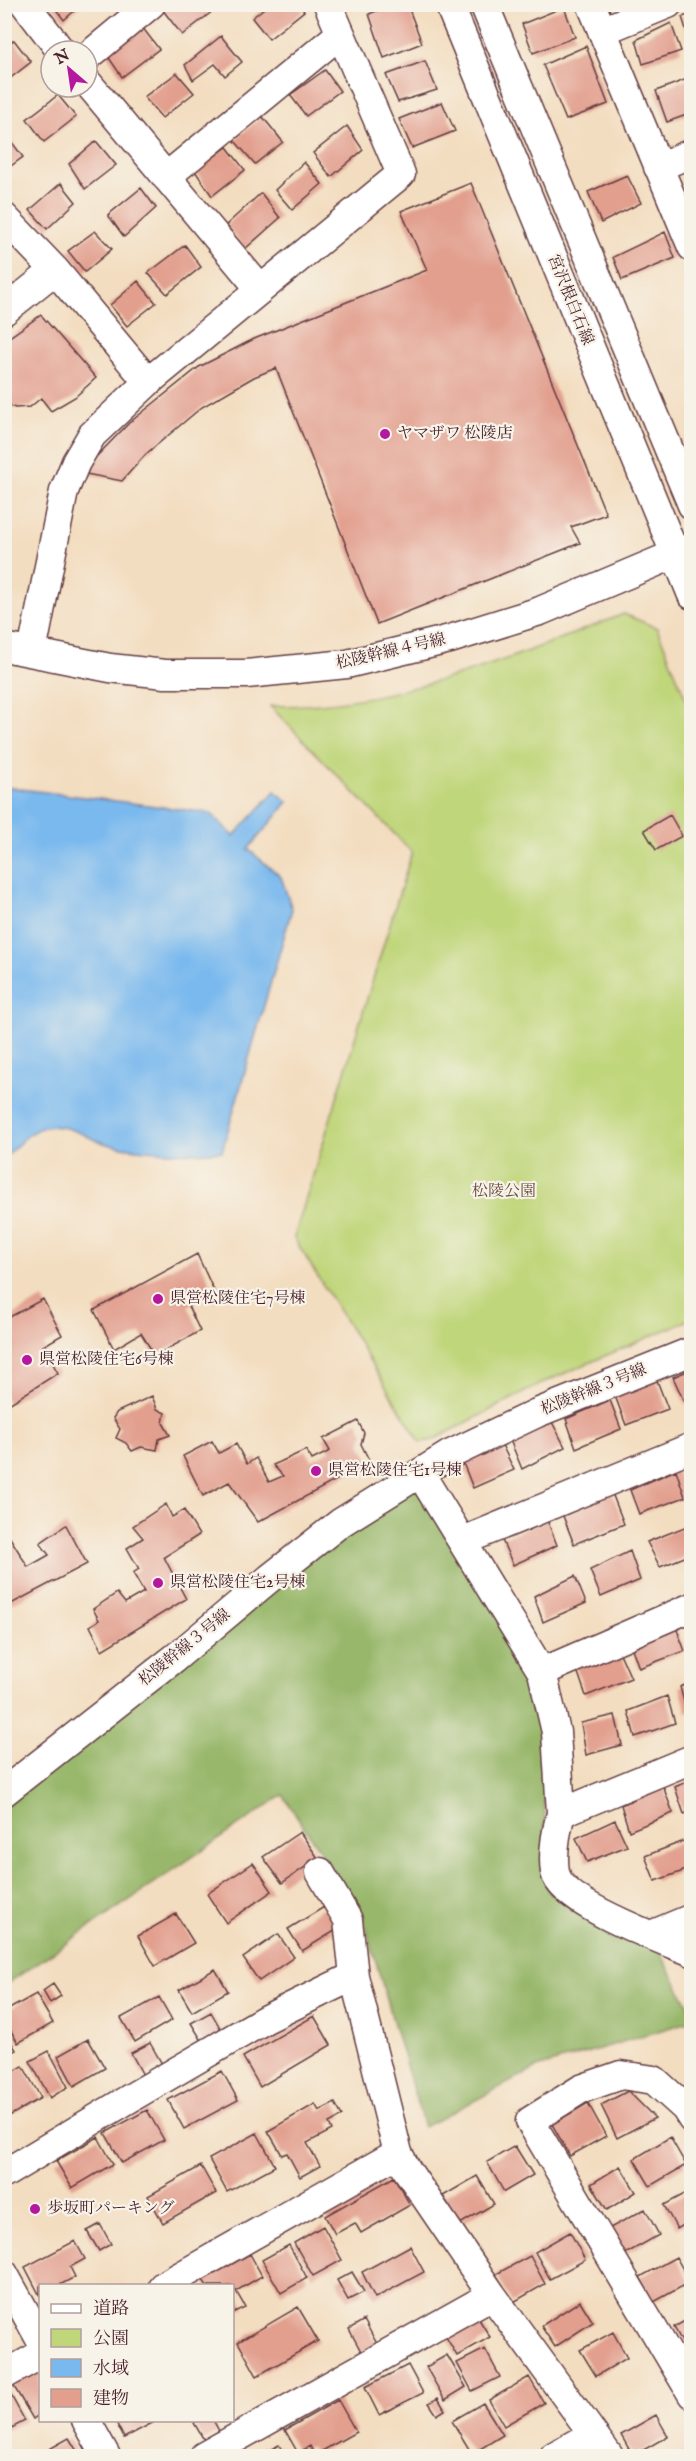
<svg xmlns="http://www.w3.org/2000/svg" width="696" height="2461" viewBox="0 0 696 2461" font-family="'IM FELL English','Noto Serif JP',serif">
<rect width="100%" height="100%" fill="#f7f3e8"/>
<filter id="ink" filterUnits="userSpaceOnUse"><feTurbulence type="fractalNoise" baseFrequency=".0167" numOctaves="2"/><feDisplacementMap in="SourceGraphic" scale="12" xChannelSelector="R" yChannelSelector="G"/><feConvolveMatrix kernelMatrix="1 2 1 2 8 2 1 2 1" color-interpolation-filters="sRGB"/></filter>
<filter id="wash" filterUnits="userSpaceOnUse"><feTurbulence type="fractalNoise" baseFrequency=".008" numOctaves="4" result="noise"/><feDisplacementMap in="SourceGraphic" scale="24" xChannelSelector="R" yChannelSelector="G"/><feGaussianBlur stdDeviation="1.35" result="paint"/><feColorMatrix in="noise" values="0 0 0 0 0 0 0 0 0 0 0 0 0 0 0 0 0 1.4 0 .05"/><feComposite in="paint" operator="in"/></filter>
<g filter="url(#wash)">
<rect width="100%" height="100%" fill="#f3ddc0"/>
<path fill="#c0d67a" stroke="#857a52" stroke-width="1.5" d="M624 614 657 628 691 711V1319L542 1383 433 1440 420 1442 294 1238 412 852 270 706C393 708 511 658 624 614Z"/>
<path fill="#98b76a" stroke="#716b4a" stroke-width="1.5" d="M420 1473 542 1672 546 1885 651 1935 691 2010V2021L537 2068 424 2127 362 1914 283 1795 5 1985 4 1807 176 1657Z"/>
<path fill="#7ab9ee" stroke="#626c8c" stroke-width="1.5" d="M5 787 210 813 234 836 275 791 288 802 248 849 281 877 292 909 222 1151C192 1155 141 1151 111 1145 89 1140 67 1122 45 1127 29 1130 16 1147 5 1157Z"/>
<g id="blocks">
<path fill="#e29f8e" d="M52 4H82L64 20Z
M269 4H299L304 11 269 39 252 18Z
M337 4H358L340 12Z
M394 4H407L422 43 384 58 369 14Z
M170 5H208L213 11 182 35 162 9Z
M564 7 575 37 533 53 522 24Z
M692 14V45H691L682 17Z
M671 23 681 51 643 64 636 40Z
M142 27 159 49 122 77 105 52Z
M221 36 242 62 225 76 215 64 193 80 185 65Z
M14 40 31 62 4 83V47Z
M586 46 608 104 566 120 543 65Z
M425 61 437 90 398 102 386 75Z
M325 70 340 91 306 116 290 95Z
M177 73 194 93 162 118 144 97Z
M692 77V113L667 122 656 91Z
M58 95 76 117 44 142 27 119Z
M442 102 455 131 412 148 399 119Z
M262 116 283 142 255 164 234 140Z
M347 126 363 150 331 177 313 153Z
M8 137 23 157 4 171V139Z
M96 141 116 165 85 189 69 164Z
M227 147 245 170 212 196 195 171Z
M304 162 322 184 292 210 275 190Z
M627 175 641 203 601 223 588 192Z
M61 183 76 202 47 229 30 210Z
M471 183 606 514 571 527 580 543 377 624 276 368 254 377 202 407 146 454 122 481 86 474 95 458 129 423 199 367 254 339 427 270 401 211Z
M141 188 156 208 124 237 108 215Z
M261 193 280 218 245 249 226 225Z
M95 231 112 249 85 272 68 251Z
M665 232 675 258 622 280 613 257Z
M185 245 201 267 167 294 148 273Z
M138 281 156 303 127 326 110 305Z
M41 315 96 378 75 397 51 411 41 398 30 407 15 408 4 403V341Z
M670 815 682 836 656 850 644 830Z
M197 1254 214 1291 188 1306 200 1331 155 1356 141 1333 114 1349 94 1310Z
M43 1299 62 1335 43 1346 58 1373 9 1404 4 1396V1320Z
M692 1369V1402L685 1404 673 1377Z
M656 1378 668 1409 626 1425 615 1396Z
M152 1396 157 1409 165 1413 163 1423 170 1435 159 1439 157 1450 141 1447 132 1451 126 1443 116 1438 120 1429 113 1418 117 1412Z
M610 1400 621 1429 576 1448 566 1419Z
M358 1421 364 1433 361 1444 370 1462 258 1522 229 1482 203 1496 183 1456 212 1441 219 1453 236 1444 247 1464 256 1458 269 1482 283 1476 273 1465 306 1450 312 1460 330 1451 323 1439Z
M552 1422 565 1447 522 1469 510 1440Z
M502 1445 514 1470 473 1488 463 1463Z
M676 1470 685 1497 639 1514 630 1490Z
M612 1493 624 1524 574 1544 563 1516Z
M166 1504 172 1517 184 1510 199 1535 164 1557 186 1599 102 1650 90 1626 99 1620 93 1609 117 1593 125 1603 144 1592 133 1573 139 1569 127 1548 143 1538 133 1526Z
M547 1520 557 1545 513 1565 501 1538Z
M692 1524V1554L660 1567 647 1542Z
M66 1525 87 1564 11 1604 4 1593V1528L28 1567 49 1555 40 1543Z
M630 1551 640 1580 601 1597 590 1570Z
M575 1576 586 1603 543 1622 534 1596Z
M676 1627 685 1651 639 1668 631 1646Z
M619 1651 631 1678 586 1696 576 1667Z
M692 1682V1711L687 1713 680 1687Z
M667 1696 675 1723 635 1737 628 1711Z
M615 1715 622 1745 586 1755 581 1723Z
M692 1779V1811L684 1814 675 1787Z
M663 1786 673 1813 629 1831 621 1805Z
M615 1820 627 1846 587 1862 576 1838Z
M300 1832 318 1858 282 1883 263 1857Z
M684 1841 692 1859V1868L655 1881 645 1856Z
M253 1863 272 1891 226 1923 207 1894Z
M324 1907 338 1929 302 1951 288 1929Z
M176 1914 194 1943 155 1966 138 1936Z
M278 1934 294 1957 259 1981 243 1958Z
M215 1969 228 1991 192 2012 179 1990Z
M53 1984 61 1996 50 2003 43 1991Z
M36 1994 53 2023 18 2043 4 2019V2012Z
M159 1997 172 2020 135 2042 121 2018Z
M211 2012 223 2033 204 2044 191 2023Z
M314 2016 331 2045 260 2087 243 2057Z
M4 2030 16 2050 4 2056Z
M88 2039 105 2068 74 2086 58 2056Z
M150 2043 162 2064 143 2075 131 2053Z
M49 2051 68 2087 50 2098 30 2061Z
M23 2066 41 2098 4 2119V2077Z
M222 2071 238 2100 184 2129 168 2100Z
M628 2091 655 2118 617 2138 601 2105Z
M335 2103 342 2116 329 2123 332 2130 307 2143 320 2166 300 2177 287 2153 282 2155 268 2131 315 2104 319 2111Z
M588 2103 606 2136 570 2156 552 2124Z
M147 2110 164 2140 122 2163 105 2133Z
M257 2133 275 2166 227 2192 209 2159Z
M98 2137 113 2164 72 2188 56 2161Z
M670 2137 686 2165 650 2186 634 2159Z
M515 2146 533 2175 504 2192 487 2162Z
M201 2166 216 2193 163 2223 148 2196Z
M620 2166 636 2192 607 2210 591 2184Z
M477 2176 494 2204 460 2224 443 2196Z
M394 2177 410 2205 361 2233 355 2223 335 2234 325 2216Z
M692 2190V2220L677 2229 664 2205Z
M645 2209 659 2235 625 2254 610 2228Z
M100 2224 111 2244 99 2251 87 2231Z
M323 2226 342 2260 313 2276 294 2243Z
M570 2232 585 2260 550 2279 535 2252Z
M75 2241 85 2259 70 2267 75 2277 58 2286H40V2296L25 2267Z
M289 2245 307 2278 281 2293 262 2260Z
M410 2246 424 2272 375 2298 362 2272Z
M250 2254 262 2276 236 2291 245 2307 232 2313V2286H207L203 2280Z
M530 2256 545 2284 512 2303 496 2274Z
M676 2257 690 2282 654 2302 640 2277Z
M352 2272 364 2292 348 2300 337 2280Z
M580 2301 593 2322 555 2347 541 2326Z
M298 2307 318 2341 257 2376 238 2342Z
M477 2316 490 2337 457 2356 445 2335Z
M692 2317V2351L688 2353 674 2327Z
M364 2320 377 2344 362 2353 349 2329Z
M613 2332 627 2358 596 2376 580 2350Z
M485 2349 500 2377 472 2391 457 2363Z
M447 2355 466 2387 445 2400 426 2367Z
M408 2365 423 2393 379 2415 365 2387Z
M40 2369V2414L33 2419 13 2385Z
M529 2377 544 2403 504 2426 489 2400Z
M8 2390 25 2421 4 2432V2392Z
M438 2398 445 2410 437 2415 429 2403Z
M338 2400 356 2432 315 2455 310 2446 298 2453 285 2430Z
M483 2403 503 2435 472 2454 452 2421Z
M656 2415 668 2436 633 2456 621 2435Z
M115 2420H158L124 2438Z
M198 2420H213L219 2431 204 2440 194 2423Z
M69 2438 80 2456H37Z
M279 2445 285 2456H258Z
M688 2451 691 2456H678Z"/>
</g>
</g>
<g filter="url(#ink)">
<use href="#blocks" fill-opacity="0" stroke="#633c41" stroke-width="1.5"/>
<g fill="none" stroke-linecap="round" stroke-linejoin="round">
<defs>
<path id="minor" d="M25 4 61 51
M449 4 692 595
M484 4 692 505
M591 4 692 247
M602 31 668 4
M87 57 151 4
M87 82 260 289
M658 167 692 153
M166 177 340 34
M4 217 55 270 148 382
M4 311 55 270
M4 647 110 668 165 674H246L347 664 450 639 540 611 692 547
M32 652 64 491 76 462 92 435 148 382 401 174 328 4
M420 1473 542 1672 556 1732 561 1813 692 1759
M463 1541 692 1447
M542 1672 692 1607
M4 1792 176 1657 270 1578 340 1523 449 1455 537 1413 692 1351
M561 1813C556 1832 552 1853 555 1872 561 1904 663 1940 692 1952
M320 1872 348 1920 354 1976
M651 1935 692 1918
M692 2119 685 2108 654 2080 621 2075 581 2089 530 2121 692 2394
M4 2174 132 2097 266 2019 354 1976 398 2153 407 2170 492 2295 609 2456
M4 2274 40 2339
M163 2286 398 2153
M4 2375 40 2355
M86 2420 106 2456
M204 2456 492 2295
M554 2456 593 2434"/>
</defs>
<use href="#minor" stroke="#633c41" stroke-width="31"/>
<use href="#minor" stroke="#fff" stroke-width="28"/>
</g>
</g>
<g fill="#b5179e" stroke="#f7f3e8" stroke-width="2">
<circle cx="385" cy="434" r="6"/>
<circle cx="158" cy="1299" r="6"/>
<circle cx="27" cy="1360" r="6"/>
<circle cx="316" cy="1471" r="6"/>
<circle cx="158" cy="1583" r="6"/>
<circle cx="35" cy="2209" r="6"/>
</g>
<g text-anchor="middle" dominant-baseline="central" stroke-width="4.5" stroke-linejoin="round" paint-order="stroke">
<g font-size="16" fill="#4a1f2b" stroke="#f7f3e8">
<text transform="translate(570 300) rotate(68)">宮沢根白石線</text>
<text transform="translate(391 652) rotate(-13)">松陵幹線４号線</text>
<text transform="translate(594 1390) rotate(-22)">松陵幹線３号線</text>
<text transform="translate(185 1648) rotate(-39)">松陵幹線３号線</text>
</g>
<g font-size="16" fill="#4a1f2b" stroke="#f7f3e8" text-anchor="start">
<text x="397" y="434">ヤマザワ 松陵店</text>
<text x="170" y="1299">県営松陵住宅7号棟</text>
<text x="39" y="1360">県営松陵住宅6号棟</text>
<text x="328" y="1471">県営松陵住宅1号棟</text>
<text x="170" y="1583">県営松陵住宅2号棟</text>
<text x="47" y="2209">歩坂町パーキング</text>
</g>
<g font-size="16" fill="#684d3f" stroke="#f7f3e8">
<text x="504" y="1192">松陵公園</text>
</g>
</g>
<rect width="696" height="2461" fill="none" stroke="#f7f3e8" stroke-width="24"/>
<rect x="39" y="2284" width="195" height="138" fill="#f7f3e8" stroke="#b29e9c" stroke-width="1.5"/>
<rect x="51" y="2304" width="30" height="9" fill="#ffffff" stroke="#b29e9c" stroke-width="1.5"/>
<text x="93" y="2314" font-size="18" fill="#4a1f2b">道路</text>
<rect x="51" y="2329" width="30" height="18" fill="#c0d67a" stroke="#b29e9c" stroke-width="1.5"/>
<text x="93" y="2344" font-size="18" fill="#4a1f2b">公園</text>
<rect x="51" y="2359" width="30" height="18" fill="#7ab9ee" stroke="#b29e9c" stroke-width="1.5"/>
<text x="93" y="2374" font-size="18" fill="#4a1f2b">水域</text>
<rect x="51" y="2389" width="30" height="18" fill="#e29f8e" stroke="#b29e9c" stroke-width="1.5"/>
<text x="93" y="2404" font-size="18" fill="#4a1f2b">建物</text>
<g transform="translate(69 69) rotate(331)"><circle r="28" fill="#f7f3e8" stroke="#b29e9c" stroke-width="1.5"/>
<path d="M0-4.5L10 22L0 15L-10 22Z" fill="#b5179e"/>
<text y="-9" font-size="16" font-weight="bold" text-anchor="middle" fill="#4a1f2b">N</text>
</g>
</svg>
